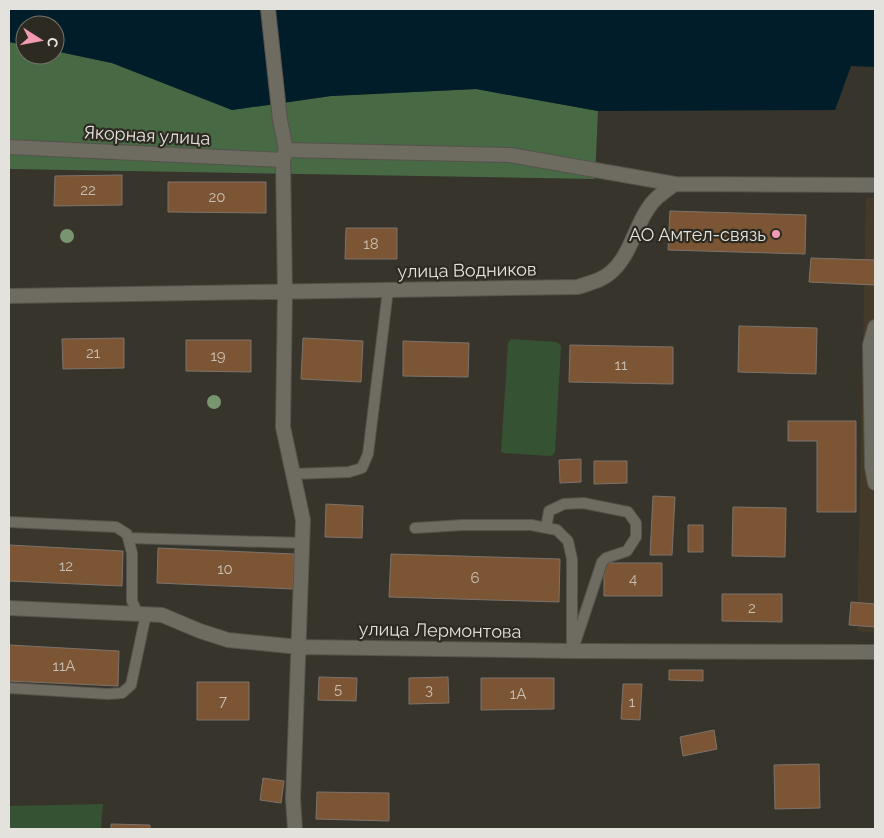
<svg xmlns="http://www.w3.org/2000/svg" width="884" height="838" viewBox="0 0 884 838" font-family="Raleway,sans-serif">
<rect width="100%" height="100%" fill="#37342b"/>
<path fill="#45392a" d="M866 198H875V633L857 631Z"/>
<path fill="#355232" d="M511 339 557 342 561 346 555 452 553 455 550 456 504 453 501 452 508 343Z
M103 804 101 829H9V806Z"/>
<path fill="#476944" d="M9 42 25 45V55H55V51L112 63 232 110 331 96 476 89 598 111 595 179 9 169Z"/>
<path fill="#011d2a" d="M9 9H875V67L851 66 835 110 598 111 476 89 331 96 232 110 112 63 55 51V25H25V45L9 42Z"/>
<path fill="#7c5634" stroke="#7c736c" d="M122 175V205L54 206 55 176Z
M168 182H266V213L168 212Z
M670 211 806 215 805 254 668 250Z
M346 228H397V259H345Z
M811 258 875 260V285L809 282Z
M739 326 817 328 816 374 738 372Z
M124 338V368L63 369 62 339Z
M303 338 363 341 361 382 301 379Z
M186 340H251V372L186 371Z
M403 341 469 343 468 377 403 376Z
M570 345 673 347V384L569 382Z
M788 421H856V512H817V441H788Z
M581 459V482L560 483 559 460Z
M594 461H627V483L594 484Z
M653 496 675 497 672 555H650Z
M326 504 363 506 362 538 325 537Z
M733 507 786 508 785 557 732 556Z
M688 525H703V552H688Z
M9 545 123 551 122 586 9 581Z
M158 548 294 554 293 589 157 583Z
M391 554 560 559 559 602 389 597Z
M604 563H662V596H604Z
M722 594H782V622L722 621Z
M851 602 875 604V627L849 625Z
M9 645 119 651 118 686 9 681Z
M669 670H703V681L669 680Z
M319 677 357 678 356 701 318 700Z
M448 677 449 703 409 704V678Z
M481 678H554V709L481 710Z
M197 682H249V720H197Z
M623 684H642L640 720 621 719Z
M714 730 717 749 683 756 680 737Z
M819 764 820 808 775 809 774 765Z
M263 778 284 781 281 803 260 800Z
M317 792 389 793V821L316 819Z
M111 824 150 825V829H111Z"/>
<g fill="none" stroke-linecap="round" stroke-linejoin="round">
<defs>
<path id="service" d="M293 474 349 472 362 468 368 454 388 290
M9 522 116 527 127 534 132 553V601L138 614
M415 528 463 525H531L557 530 568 541 572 559V651
M546 528 549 511 564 504 583 503 628 512 636 523V537L627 551 606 558 602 562 575 643
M128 538 303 543
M9 688 108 694 122 693 131 685 146 614"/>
<path id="minor" d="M268 9 280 120 286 150 283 160 285 292 283 427 303 520 293 799 295 829
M9 147 283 160
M286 150 510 155 675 184
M9 296 578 287C589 283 601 281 610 273 629 258 634 230 647 210 654 198 664 192 675 184L875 185
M875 327 870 345 872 467 875 483
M9 608 162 615 200 631 228 640 299 647 572 651 875 652"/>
</defs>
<use href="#service" stroke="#55534c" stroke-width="12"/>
<use href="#minor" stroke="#55534c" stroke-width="16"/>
<use href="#service" stroke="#6e6b61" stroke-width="10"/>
<use href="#minor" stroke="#6e6b61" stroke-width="14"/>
</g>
<g fill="#789570">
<circle cx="67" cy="236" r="7"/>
<circle cx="214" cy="402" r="7"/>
</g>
<circle fill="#f19ab1" stroke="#2d2a21" stroke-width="2" cx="776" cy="234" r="5"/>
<g text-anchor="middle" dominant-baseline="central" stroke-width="4.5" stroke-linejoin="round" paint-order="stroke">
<g font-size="15" fill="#cabfb3">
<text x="88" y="190">22</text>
<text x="217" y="197">20</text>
<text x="371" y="244">18</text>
<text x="93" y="353">21</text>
<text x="218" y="356">19</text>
<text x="621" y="365">11</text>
<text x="66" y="566">12</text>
<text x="225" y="569">10</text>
<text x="475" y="578">6</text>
<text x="633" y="579">4</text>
<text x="752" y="608">2</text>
<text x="64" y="666">11А</text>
<text x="338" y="689">5</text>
<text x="429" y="690">3</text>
<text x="518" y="694">1А</text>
<text x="223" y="701">7</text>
<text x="632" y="702">1</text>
</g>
<g font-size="18" fill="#e4e2dd" stroke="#2d2a21">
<text transform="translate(147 135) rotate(3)">Якорная улица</text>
<text transform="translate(467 270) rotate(-1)">улица Водников</text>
<text transform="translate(440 630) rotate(1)">улица Лермонтова</text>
</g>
<g font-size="18" fill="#e4e2dd" stroke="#2d2a21" text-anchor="end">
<text x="766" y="234">АО Амтел-связь</text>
</g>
</g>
<rect width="884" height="838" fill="none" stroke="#e4e2dd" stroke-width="20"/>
<g transform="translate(40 40) rotate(101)"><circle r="24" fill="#2d2a21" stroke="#76746c"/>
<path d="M0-4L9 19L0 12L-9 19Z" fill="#f19ab1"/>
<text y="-8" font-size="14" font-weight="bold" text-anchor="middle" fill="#e4e2dd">С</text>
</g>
</svg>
